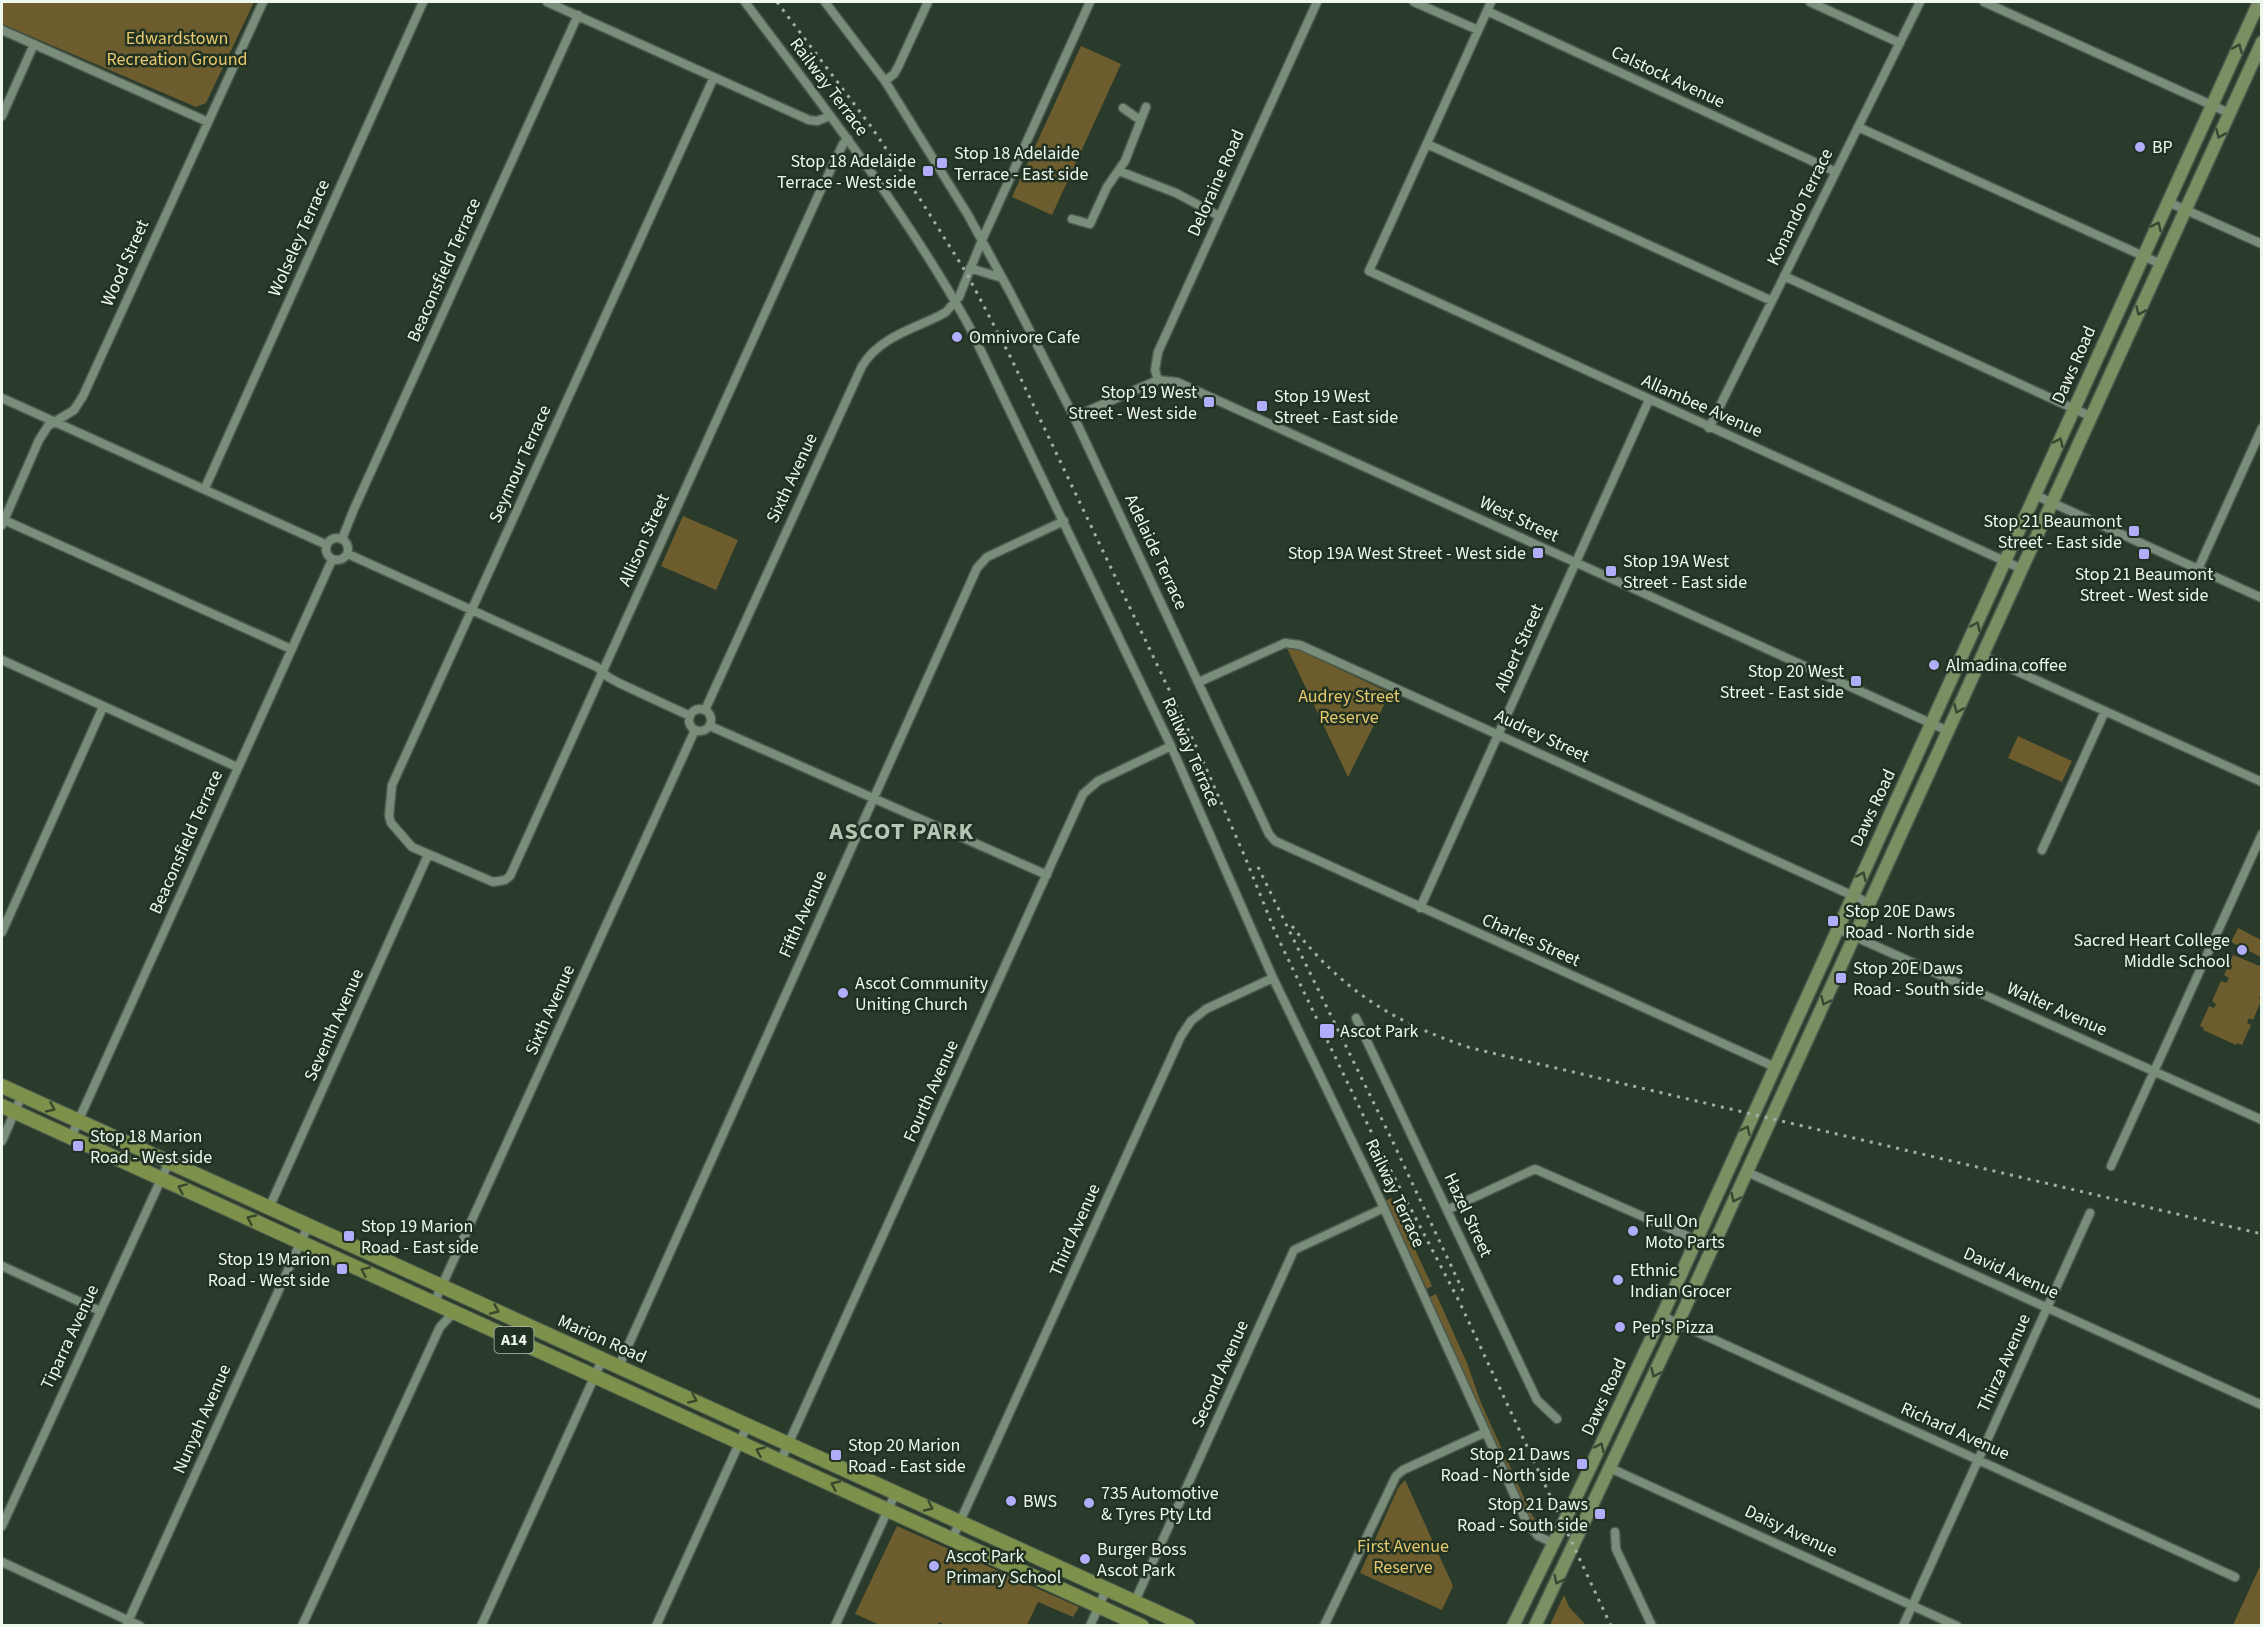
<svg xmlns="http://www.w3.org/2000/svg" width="2263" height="1627" viewBox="0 0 2263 1627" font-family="'Source Sans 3',sans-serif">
<rect width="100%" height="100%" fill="#2a3b2c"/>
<path fill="#6d5d2e" d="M2 2H254L206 103 196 107 2 24Z
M1081 46 1121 64 1052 215 1012 197Z
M683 516 738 540 716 590 661 566Z
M1287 648 1297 649 1390 693 1348 777Z
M2018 736 2072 761 2062 782 2008 758Z
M2238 928 2261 940V957L2231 942Z
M2233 955 2262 967 2261 992 2259 998 2261 1001 2253 1020 2249 1018 2247 1023 2251 1025 2242 1045 2237 1043 2236 1045 2203 1030 2204 1028 2200 1026 2209 1006 2214 1008 2216 1004 2212 1001 2221 981 2226 983 2229 978 2224 975Z
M1391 1198 1432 1286 1427 1289 1385 1201Z
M1436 1294 1467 1363 1481 1403 1532 1515 1535 1519 1547 1525 1544 1532 1533 1524 1528 1515 1430 1297Z
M1405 1480 1453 1586 1442 1610 1360 1573 1398 1488Z
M897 1526 1079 1607 1073 1617 1038 1602 1027 1625 946 1626 939 1622 937 1625H880L855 1614Z
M2261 1564V1625H2233Z
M1564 1595 1569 1607 1586 1625H1550Z"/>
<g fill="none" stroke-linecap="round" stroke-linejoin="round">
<defs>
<path id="street" d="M547 2 809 120 817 121 830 116
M745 2C824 107 905 211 969 326L1171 746 1273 978 1378 1195 1527 1523 1538 1536 1553 1543
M825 2 885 81 968 215 1011 294 1074 417 1269 834 1275 841 1775 1067
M1414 2 1478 30
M1491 2 1369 271 2022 569
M1810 2 1900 43
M1984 2 2229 113
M1487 11 1836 172
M2 30 208 122
M714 77 392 785 389 816 391 823 412 847 493 882 505 880 510 876 818 196 843 144 848 139
M885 81 894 74 898 67 928 2
M1123 108 1140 120
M2 116 34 44
M1858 127 2161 264
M1427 144 1772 301
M1119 171 1176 193 1219 216
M2168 202 2262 244
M1072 219 1090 224 1107 187 1125 161 1146 107
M970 268 1002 278
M1784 276 2092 417
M1158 380 1155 370 1158 352 1317 2
M2 398 327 545
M1074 417 1158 380 1177 382 1948 731
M1709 428 1920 2
M205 488 423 2
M2035 495 2262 598
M4 520 291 649
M2 525 39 440 48 426 74 410 83 396 263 2
M326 549a11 11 0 1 1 22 0a11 11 0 1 1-22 0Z
M342 539 354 509 578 15
M348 554 573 656 597 667 608 677 619 683 690 716
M2198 569 2262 428
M1983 656 2262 782
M2 660 237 767
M1199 682 1285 643 1300 645 1869 903
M689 720a11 11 0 1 1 22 0a11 11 0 1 1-22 0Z
M705 710 862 366C879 338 910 330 939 316L946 312 959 297 982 240 1090 2
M710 726 1047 875
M2042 850 2105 711
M1420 908 1649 400
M1838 929 2262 1120
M2 932 103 707
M1356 1018 1537 1400 1557 1419
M71 1137 332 560
M2 1141 22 1095
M2111 1166 2262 834
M1747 1172 2262 1405
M269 1208 428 855
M1447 1210 1535 1169 1712 1247
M2 1266 100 1311
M434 1303 695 730
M1662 1316 2235 1577
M619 1366 977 568 987 557 1064 521
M781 1460 1083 794 1098 781 1171 746
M1610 1468 1957 1626
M2 1526 169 1162
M1615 1532 1616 1549 1652 1626
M952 1539 1181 1036 1191 1021 1206 1009 1273 978
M2 1562 140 1626
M1135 1601 1294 1250 1384 1208
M126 1626 308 1226
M302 1626 440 1327 454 1312
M481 1626 603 1358
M656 1626 748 1424
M835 1626 896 1492
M1090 1626 1107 1588
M1324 1626 1396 1476 1403 1470 1486 1432
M1903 1626 2090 1213"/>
<path id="secondary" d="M1513 1626 1578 1493 1662 1316 2259 2
M1535 1626 1678 1323 2262 42"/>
<path id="primary" d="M2 1086 1188 1626
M2 1106 1142 1626"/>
</defs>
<use href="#street" stroke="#4b5a4d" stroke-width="11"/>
<use href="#secondary" stroke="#4b5a4d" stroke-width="15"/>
<use href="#primary" stroke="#4b5a4d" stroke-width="16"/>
<use href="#street" stroke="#7a8d7b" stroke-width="8"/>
<use href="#secondary" stroke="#7c8f63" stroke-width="12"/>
<use href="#primary" stroke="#7e914a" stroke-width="14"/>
<path stroke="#a3afa3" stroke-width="3" stroke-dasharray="3 6" stroke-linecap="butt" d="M777 2 870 125 920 199 967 274 1010 356 1203 761 1245 857 1276 934 1378 1146 1459 1301 1611 1626
M1258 867 1391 1138 1463 1291
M1292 926C1342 991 1395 1023 1471 1048L2262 1234"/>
</g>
<defs><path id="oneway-chevron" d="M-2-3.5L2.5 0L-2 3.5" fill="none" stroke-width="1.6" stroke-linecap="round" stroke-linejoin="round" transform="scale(1.5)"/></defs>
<g stroke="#384832">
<use href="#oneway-chevron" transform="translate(2238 48) rotate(-66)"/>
<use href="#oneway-chevron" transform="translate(2220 134) rotate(114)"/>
<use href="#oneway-chevron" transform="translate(2157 226) rotate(-66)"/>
<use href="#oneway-chevron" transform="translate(2140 311) rotate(114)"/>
<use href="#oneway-chevron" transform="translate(2059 442) rotate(-66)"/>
<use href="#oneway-chevron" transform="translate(1976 626) rotate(-66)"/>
<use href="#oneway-chevron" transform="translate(1958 709) rotate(114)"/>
<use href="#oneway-chevron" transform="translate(1862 876) rotate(-65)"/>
<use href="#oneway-chevron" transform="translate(1825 1001) rotate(115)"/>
<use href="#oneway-chevron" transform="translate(1746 1130) rotate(-65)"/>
<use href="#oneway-chevron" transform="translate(1735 1198) rotate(115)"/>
<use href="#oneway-chevron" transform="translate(1655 1373) rotate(115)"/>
<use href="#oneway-chevron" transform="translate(1600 1447) rotate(-65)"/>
<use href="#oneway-chevron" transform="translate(1558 1580) rotate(116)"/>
</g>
<g stroke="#38492c">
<use href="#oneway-chevron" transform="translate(51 1108) rotate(25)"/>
<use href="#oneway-chevron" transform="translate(182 1188) rotate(-156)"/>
<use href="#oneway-chevron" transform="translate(251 1219) rotate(-155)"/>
<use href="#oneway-chevron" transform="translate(365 1271) rotate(-155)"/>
<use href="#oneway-chevron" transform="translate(495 1310) rotate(24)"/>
<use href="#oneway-chevron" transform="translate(693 1399) rotate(24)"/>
<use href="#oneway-chevron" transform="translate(760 1451) rotate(-156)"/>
<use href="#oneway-chevron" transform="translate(835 1485) rotate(-155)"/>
<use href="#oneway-chevron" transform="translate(929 1507) rotate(25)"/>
</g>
<g fill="#b1adfa" stroke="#213122" stroke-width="2">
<circle cx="2140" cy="147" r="6"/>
<rect x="936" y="157" width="12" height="12" rx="3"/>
<rect x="922" y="165" width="12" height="12" rx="3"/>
<circle cx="957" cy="337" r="6"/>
<rect x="1203" y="396" width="12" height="12" rx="3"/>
<rect x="1256" y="400" width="12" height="12" rx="3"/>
<rect x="2128" y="525" width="12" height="12" rx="3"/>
<rect x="1532" y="547" width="12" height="12" rx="3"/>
<rect x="2138" y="548" width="12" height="12" rx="3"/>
<rect x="1605" y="565" width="12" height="12" rx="3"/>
<circle cx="1934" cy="665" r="6"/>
<rect x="1850" y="675" width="12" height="12" rx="3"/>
<rect x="1827" y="915" width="12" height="12" rx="3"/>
<circle cx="2242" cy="950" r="6"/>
<rect x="1835" y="972" width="12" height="12" rx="3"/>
<circle cx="843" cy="993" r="6"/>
<rect x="1319" y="1023" width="16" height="16" rx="3"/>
<rect x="72" y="1140" width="12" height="12" rx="3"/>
<circle cx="1633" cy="1231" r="6"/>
<rect x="343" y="1230" width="12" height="12" rx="3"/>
<rect x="336" y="1263" width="12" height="12" rx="3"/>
<circle cx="1618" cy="1280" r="6"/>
<circle cx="1620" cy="1327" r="6"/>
<rect x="830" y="1449" width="12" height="12" rx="3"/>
<rect x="1576" y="1458" width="12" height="12" rx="3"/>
<circle cx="1011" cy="1501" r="6"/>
<circle cx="1089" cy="1503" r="6"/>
<rect x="1594" y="1508" width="12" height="12" rx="3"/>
<circle cx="1085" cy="1559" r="6"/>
<circle cx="934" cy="1566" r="6"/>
</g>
<g text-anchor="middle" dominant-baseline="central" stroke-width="5" stroke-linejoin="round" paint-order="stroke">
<rect fill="#213122" stroke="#b0bcb1" stroke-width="1.5" x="494.5" y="1327" width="39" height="26" rx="4.5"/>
<g font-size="16" font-weight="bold" fill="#eef8ee">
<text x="514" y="1340">A14</text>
</g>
<g font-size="18" fill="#e7c86c" stroke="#213122">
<text x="177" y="38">Edwardstown<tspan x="177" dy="21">Recreation Ground</tspan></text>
<text x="1349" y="696">Audrey Street<tspan x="1349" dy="21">Reserve</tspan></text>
<text x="1403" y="1546">First Avenue<tspan x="1403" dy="21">Reserve</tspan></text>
</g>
<g font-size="18" fill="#eef8ee" stroke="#213122">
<text transform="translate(1668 77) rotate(25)">Calstock Avenue</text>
<text transform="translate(829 87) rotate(53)">Railway Terrace</text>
<text transform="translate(1216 183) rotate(-66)">Deloraine Road</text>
<text transform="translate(1800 207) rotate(-64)">Konando Terrace</text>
<text transform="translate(299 238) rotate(-66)">Wolseley Terrace</text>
<text transform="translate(125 263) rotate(-66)">Wood Street</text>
<text transform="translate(444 270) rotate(-66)">Beaconsfield Terrace</text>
<text transform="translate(2074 365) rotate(-66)">Daws Road</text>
<text transform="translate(1702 406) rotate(24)">Allambee Avenue</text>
<text transform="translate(520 464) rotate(-66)">Seymour Terrace</text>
<text transform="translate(792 478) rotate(-65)">Sixth Avenue</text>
<text transform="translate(1519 519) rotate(25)">West Street</text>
<text transform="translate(644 540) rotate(-66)">Allison Street</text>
<text transform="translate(1156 552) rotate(65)">Adelaide Terrace</text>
<text transform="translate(1519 648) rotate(-66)">Albert Street</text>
<text transform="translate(1542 736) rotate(25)">Audrey Street</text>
<text transform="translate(1191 752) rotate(66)">Railway Terrace</text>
<text transform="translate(1873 808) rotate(-65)">Daws Road</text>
<text transform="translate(186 842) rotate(-66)">Beaconsfield Terrace</text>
<text transform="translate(803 914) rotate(-66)">Fifth Avenue</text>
<text transform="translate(1531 940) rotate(24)">Charles Street</text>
<text transform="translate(2057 1009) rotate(24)">Walter Avenue</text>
<text transform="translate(550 1010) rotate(-66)">Sixth Avenue</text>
<text transform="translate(334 1025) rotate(-66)">Seventh Avenue</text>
<text transform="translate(931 1091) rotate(-66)">Fourth Avenue</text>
<text transform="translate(1395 1193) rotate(65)">Railway Terrace</text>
<text transform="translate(1468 1215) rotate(65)">Hazel Street</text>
<text transform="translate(1075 1230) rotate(-66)">Third Avenue</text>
<text transform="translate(2011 1273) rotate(24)">David Avenue</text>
<text transform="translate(70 1337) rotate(-65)">Tiparra Avenue</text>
<text transform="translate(602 1339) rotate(24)">Marion Road</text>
<text transform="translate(2004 1363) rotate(-66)">Thirza Avenue</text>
<text transform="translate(1220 1374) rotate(-66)">Second Avenue</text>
<text transform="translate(1604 1397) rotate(-65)">Daws Road</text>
<text transform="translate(202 1419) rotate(-66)">Nunyah Avenue</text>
<text transform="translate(1955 1431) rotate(24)">Richard Avenue</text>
<text transform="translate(1791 1531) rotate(25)">Daisy Avenue</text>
</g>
<g font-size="18" fill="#eef8ee" stroke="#213122" text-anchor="start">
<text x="2152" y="147">BP</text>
<text x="954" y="153">Stop 18 Adelaide<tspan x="954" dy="21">Terrace - East side</tspan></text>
<text x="916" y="161" text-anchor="end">Stop 18 Adelaide<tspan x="916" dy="21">Terrace - West side</tspan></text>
<text x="969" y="337">Omnivore Cafe</text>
<text x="1197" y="392" text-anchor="end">Stop 19 West<tspan x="1197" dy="21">Street - West side</tspan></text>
<text x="1274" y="396">Stop 19 West<tspan x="1274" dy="21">Street - East side</tspan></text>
<text x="2122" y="521" text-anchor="end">Stop 21 Beaumont<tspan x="2122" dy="21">Street - East side</tspan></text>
<text x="1526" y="553" text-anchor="end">Stop 19A West Street - West side</text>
<text x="1623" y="561">Stop 19A West<tspan x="1623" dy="21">Street - East side</tspan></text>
<text x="2144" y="574" text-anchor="middle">Stop 21 Beaumont<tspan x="2144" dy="21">Street - West side</tspan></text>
<text x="1946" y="665">Almadina coffee</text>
<text x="1844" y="671" text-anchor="end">Stop 20 West<tspan x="1844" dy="21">Street - East side</tspan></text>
<text x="1845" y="911">Stop 20E Daws<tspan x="1845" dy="21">Road - North side</tspan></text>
<text x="2230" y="940" text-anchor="end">Sacred Heart College<tspan x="2230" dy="21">Middle School</tspan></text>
<text x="1853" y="968">Stop 20E Daws<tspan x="1853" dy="21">Road - South side</tspan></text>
<text x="855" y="983">Ascot Community<tspan x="855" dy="21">Uniting Church</tspan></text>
<text x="1340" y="1031">Ascot Park</text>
<text x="90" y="1136">Stop 18 Marion<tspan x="90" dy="21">Road - West side</tspan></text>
<text x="1645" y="1221">Full On<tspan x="1645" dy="21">Moto Parts</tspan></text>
<text x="361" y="1226">Stop 19 Marion<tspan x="361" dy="21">Road - East side</tspan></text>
<text x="330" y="1259" text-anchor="end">Stop 19 Marion<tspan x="330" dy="21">Road - West side</tspan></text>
<text x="1630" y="1270">Ethnic<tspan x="1630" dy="21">Indian Grocer</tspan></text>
<text x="1632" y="1327">Pep's Pizza</text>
<text x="848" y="1445">Stop 20 Marion<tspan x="848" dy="21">Road - East side</tspan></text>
<text x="1570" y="1454" text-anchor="end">Stop 21 Daws<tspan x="1570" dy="21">Road - North side</tspan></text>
<text x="1101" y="1493">735 Automotive<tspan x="1101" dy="21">&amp; Tyres Pty Ltd</tspan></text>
<text x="1023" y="1501">BWS</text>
<text x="1588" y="1504" text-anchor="end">Stop 21 Daws<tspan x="1588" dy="21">Road - South side</tspan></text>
<text x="1097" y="1549">Burger Boss<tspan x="1097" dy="21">Ascot Park</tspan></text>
<text x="946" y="1556">Ascot Park<tspan x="946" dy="21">Primary School</tspan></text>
</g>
<g font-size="24" font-weight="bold" letter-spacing="1.5" fill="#b3c7b4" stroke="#213122">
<text x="902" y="831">ASCOT PARK</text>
</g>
</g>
<rect width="2263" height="1627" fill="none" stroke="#eef8ee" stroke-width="6"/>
</svg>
